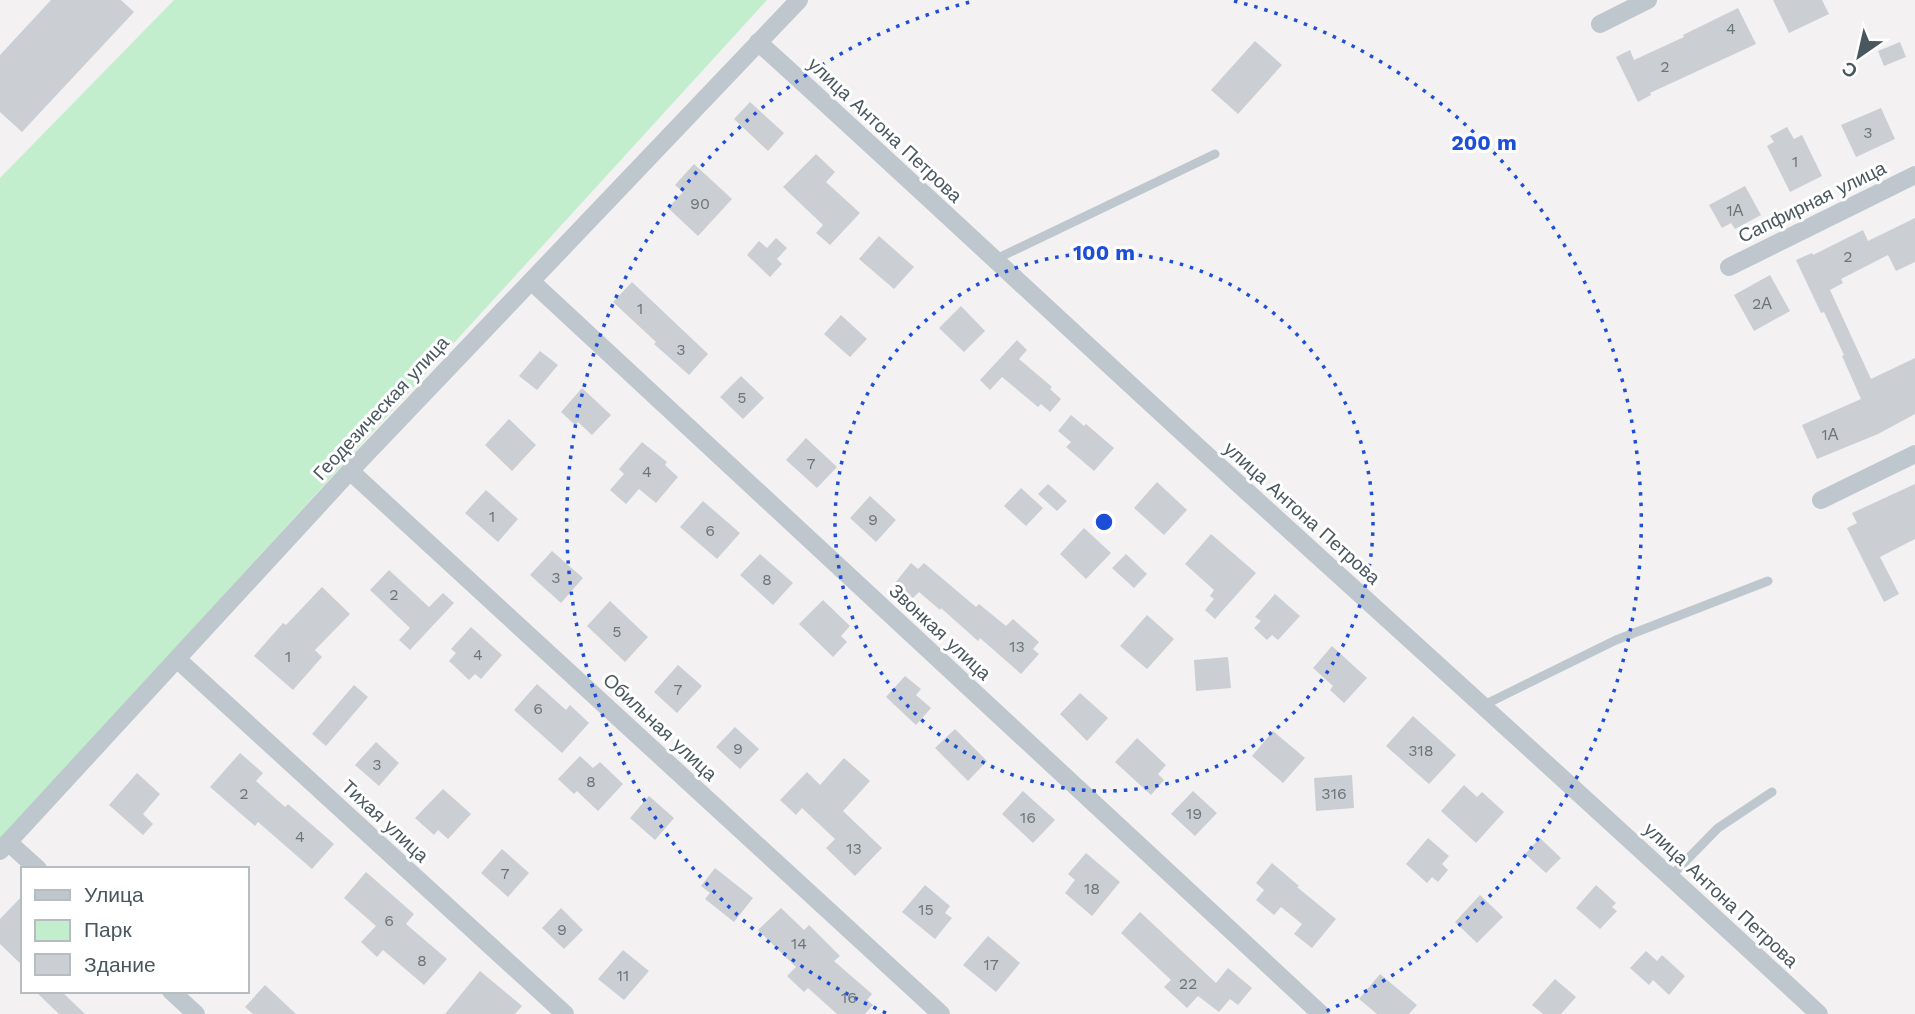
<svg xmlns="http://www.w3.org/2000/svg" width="1915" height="1014" viewBox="0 0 1915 1014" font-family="'Work Sans',sans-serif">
<rect width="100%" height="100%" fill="#f3f1f1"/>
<path fill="#c2eece" d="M174 0H767L0 840V178Z"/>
<path fill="#cbcfd3" d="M51 0H121L134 12 22 132 0 112V55Z
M1773 0H1822L1829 14 1789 33Z
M1738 8 1756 44 1650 93 1651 95 1638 102 1616 57 1630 50 1634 60 1684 37 1683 35Z
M1255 41 1282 65 1238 114 1211 90Z
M1900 42 1906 57 1884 66 1878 51Z
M750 102 784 133 768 151 734 119Z
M1881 108 1895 139 1856 157 1841 125Z
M1787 127 1794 139 1802 135 1822 176 1790 192 1767 146 1774 142 1770 136Z
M816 154 835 172 826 182 860 213 830 245 816 233 823 225 783 187Z
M694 164 732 199 698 236 668 208 683 192 675 185Z
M1745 186 1761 215 1735 229 1731 223 1722 228 1709 205Z
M1915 218V262L1896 271 1888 255 1841 279 1843 283 1830 290 1871 379 1915 358V414L1878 434 1817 459 1802 425 1861 399 1842 356 1844 355 1824 312 1821 313 1796 260 1812 253 1813 255 1863 230 1868 241Z
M879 236 914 267 894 289 859 259Z
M776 238 787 248 777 259 782 264 770 277 747 255 759 241 767 248Z
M1770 275 1790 311 1754 331 1734 295Z
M632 282 708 354 689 375 654 344 656 342 613 302Z
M961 306 985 331 964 352 939 328Z
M841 315 867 339 850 357 824 334Z
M1017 340 1027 350 1019 359 1052 387 1050 389 1061 399 1050 412 1041 404 1038 407 1002 377 990 390 980 380Z
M540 351 558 365 537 390 519 376Z
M741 376 764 398 743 419 720 397Z
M582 388 611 415 592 435 578 422 575 425 561 412Z
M1071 415 1084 426 1086 424 1114 448 1094 471 1066 447 1071 442 1058 431Z
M509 419 536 445 512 471 485 445Z
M806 438 837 467 817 488 786 460Z
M642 442 667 462 665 465 678 477 656 503 639 489 626 504 610 490 624 474 619 469Z
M1157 482 1187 510 1164 535 1134 508Z
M1048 484 1067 501 1057 511 1038 494Z
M1915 484V539L1880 557 1899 594 1884 602 1847 528 1857 523 1852 513Z
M1021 488 1043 508 1026 526 1004 506Z
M486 490 518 519 498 542 465 513Z
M870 496 896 520 876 542 850 518Z
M703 501 740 533 717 559 680 527Z
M1084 528 1111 553 1086 579 1060 554Z
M1211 534 1256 573 1215 619 1205 610 1214 599 1210 596 1214 590 1185 564Z
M552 551 583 578 561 603 530 575Z
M760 554 793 583 773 605 740 575Z
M1126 554 1147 574 1134 588 1112 568Z
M911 563 918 569 924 563 976 607 979 604 1006 626 1013 619 1039 642 1033 649 1039 654 1021 674 980 638 978 641 941 608 940 610 919 592 913 598 895 583Z
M389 570 429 607 443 593 454 603 410 650 399 640 410 628 370 590Z
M322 587 350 614 315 650 322 657 293 690 254 656 283 623 286 625Z
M1275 594 1300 616 1278 640 1272 635 1267 640 1254 628 1261 621 1255 617Z
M823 600 850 626 841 636 847 642 833 657 799 624Z
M610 601 648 637 625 662 587 626Z
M1147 615 1174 639 1147 669 1120 646Z
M471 627 502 655 481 679 475 674 469 680 449 661 456 653 451 649Z
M1332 646 1367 678 1344 703 1330 690 1333 686 1313 668Z
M1228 657 1231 688 1196 691 1194 660Z
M678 665 702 686 677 713 654 692Z
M905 676 921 689 916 695 931 708 916 725 886 697Z
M537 684 566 710 570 705 589 723 562 753 514 710Z
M354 685 368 697 326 746 312 734Z
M1080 693 1108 718 1087 741 1060 714Z
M1413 716 1456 755 1429 784 1386 746Z
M735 727 759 749 740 769 716 747Z
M955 729 987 761 968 781 935 748Z
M1273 731 1305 758 1283 783 1252 756Z
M1137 738 1166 765 1158 774 1164 780 1151 795 1115 762Z
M376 742 399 763 379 786 355 765Z
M240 753 263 773 256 781 285 807 288 804 334 844 312 869 258 822 255 826 210 787Z
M580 756 593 768 600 762 623 784 598 811 577 791 574 794 558 779Z
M844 758 870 781 843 811 882 848 855 876 826 848 835 839 802 808 796 815 780 800 807 772 820 785Z
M137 773 160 794 143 814 153 824 143 835 109 805Z
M1352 775 1354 808 1316 811 1314 778Z
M1464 785 1477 797 1482 792 1504 812 1476 843 1441 811Z
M443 789 471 814 448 839 438 830 434 835 415 818Z
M1023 791 1055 820 1033 843 1002 814Z
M1193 791 1217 813 1195 836 1171 814Z
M649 796 674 818 655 840 630 818Z
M1428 838 1449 856 1442 864 1448 870 1438 882 1432 877 1427 883 1406 864Z
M1540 838 1561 858 1546 873 1525 854Z
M502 849 529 873 508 897 481 873Z
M1086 853 1120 882 1092 916 1065 893 1075 880 1068 874Z
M1272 863 1299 886 1297 887 1336 919 1312 948 1294 934 1302 924 1281 907 1274 915 1256 900 1264 890 1256 883Z
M715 868 753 898 734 922 705 899 710 893 701 886Z
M366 872 414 914 406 924 447 959 424 985 383 950 377 957 361 942 376 926 344 898Z
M925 885 950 906 945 913 952 918 935 939 902 912Z
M1596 885 1616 903 1612 907 1617 911 1600 929 1576 908Z
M23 895V966L0 944V919Z
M1480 895 1503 917 1477 943 1455 922Z
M561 908 583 930 564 949 542 928Z
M781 908 804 930 809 925 840 956 834 961 872 994 867 1000 873 1005 865 1014H837L808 988 804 992 787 976 796 967 758 930Z
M1140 912 1216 983 1228 968 1252 988 1238 1005 1230 999 1219 1012 1198 996 1187 1008 1164 987 1171 980 1121 933Z
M988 936 1020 963 996 992 963 965Z
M623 950 649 971 624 1000 598 979Z
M1646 951 1657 961 1662 955 1685 976 1669 995 1653 980 1649 985 1630 968Z
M480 971 522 1006 515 1014H445Z
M1380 974 1417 1005 1409 1014H1377L1359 999Z
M1555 979 1576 997 1561 1014H1543L1532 1005Z
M265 985 296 1014H253L245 1007Z
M35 991H61L85 1014H59Z"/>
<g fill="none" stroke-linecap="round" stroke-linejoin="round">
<path stroke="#bdc7cd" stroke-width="9" d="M994 260 1215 154
M1482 706 1616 640 1768 581
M1671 876 1718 828 1772 792"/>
<path stroke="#bdc7cd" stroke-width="18" d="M1600 24 1648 0
M758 42C917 186 1073 333 1232 478 1428 656 1625 834 1819 1014
M1729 267 1915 175
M531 281 1321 1014
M350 471 941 1014
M1821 500 1915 454
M177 659 565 1014
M8 842 38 869
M0 851 350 471 799 0
M171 991 196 1014"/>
</g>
<g fill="none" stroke="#1d4ed8" stroke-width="3.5" stroke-dasharray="3.5 7">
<circle cx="1104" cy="522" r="269"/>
<path d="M886 1013A537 537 0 0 1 974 1M1234 1A537 537 0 0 1 1322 1013"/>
</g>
<g text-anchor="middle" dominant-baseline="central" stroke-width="6" stroke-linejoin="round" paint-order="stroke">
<g font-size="16" fill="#6a757b">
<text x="1731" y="28">4</text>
<text x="1665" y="66">2</text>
<text x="1868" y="132">3</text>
<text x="1795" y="161">1</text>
<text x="700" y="203">90</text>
<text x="1735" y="210">1А</text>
<text x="1848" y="256">2</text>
<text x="1762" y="303">2А</text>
<text x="640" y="308">1</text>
<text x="681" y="349">3</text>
<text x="742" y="397">5</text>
<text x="1830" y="434">1А</text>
<text x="811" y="463">7</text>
<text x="647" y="471">4</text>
<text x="492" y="516">1</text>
<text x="873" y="519">9</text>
<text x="710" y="530">6</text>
<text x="556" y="577">3</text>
<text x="767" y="579">8</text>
<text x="394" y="594">2</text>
<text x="617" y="631">5</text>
<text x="1017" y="646">13</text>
<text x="478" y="654">4</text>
<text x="288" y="656">1</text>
<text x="678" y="689">7</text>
<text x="538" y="708">6</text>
<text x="738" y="748">9</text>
<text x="1421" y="750">318</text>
<text x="377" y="764">3</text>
<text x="591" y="781">8</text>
<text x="244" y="793">2</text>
<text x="1334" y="793">316</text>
<text x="1194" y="813">19</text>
<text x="1028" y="817">16</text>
<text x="300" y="836">4</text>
<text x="854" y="848">13</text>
<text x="505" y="873">7</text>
<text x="1092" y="888">18</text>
<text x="926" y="909">15</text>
<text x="389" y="920">6</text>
<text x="562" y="929">9</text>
<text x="799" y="943">14</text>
<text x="422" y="960">8</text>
<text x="991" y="964">17</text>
<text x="623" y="975">11</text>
<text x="1188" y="983">22</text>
<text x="849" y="997">16</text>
</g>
<g font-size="19" fill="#49575e" stroke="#fff">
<text transform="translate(885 130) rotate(43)">улица Антона Петрова</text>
<text transform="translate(1812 202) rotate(-26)">Сапфирная улица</text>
<text transform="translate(381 408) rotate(-47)">Геодезическая улица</text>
<text transform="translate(1302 513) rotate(42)">улица Антона Петрова</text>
<text transform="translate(940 632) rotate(43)">Звонкая улица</text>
<text transform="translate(660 727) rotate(43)">Обильная улица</text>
<text transform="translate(385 821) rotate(43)">Тихая улица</text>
<text transform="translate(1721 895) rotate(43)">улица Антона Петрова</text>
</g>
</g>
<circle cx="1104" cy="522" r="10" fill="#1d4ed8" stroke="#fff" stroke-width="3.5"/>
<g font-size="21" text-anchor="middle" font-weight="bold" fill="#1d4ed8" stroke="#fff" stroke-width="6" stroke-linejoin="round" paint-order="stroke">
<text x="1484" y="150">200 m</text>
<text x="1104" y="260">100 m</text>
</g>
<rect x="21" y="867" width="228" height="126" fill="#ffffff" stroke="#b6bcbf" stroke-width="2"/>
<rect x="35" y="890" width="35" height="10" fill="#bdc7cd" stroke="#b6bcbf" stroke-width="2"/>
<text x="84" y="902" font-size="21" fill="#49575e">Улица</text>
<rect x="35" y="920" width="35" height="21" fill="#c2eece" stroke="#b6bcbf" stroke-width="2"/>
<text x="84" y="937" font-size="21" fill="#49575e">Парк</text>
<rect x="35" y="954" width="35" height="21" fill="#cbcfd3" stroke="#b6bcbf" stroke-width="2"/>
<text x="84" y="972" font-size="21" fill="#49575e">Здание</text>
<g transform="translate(1859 56) rotate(214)" stroke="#ffffff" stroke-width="5" paint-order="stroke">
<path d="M0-5L12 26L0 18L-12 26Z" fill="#49575e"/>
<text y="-10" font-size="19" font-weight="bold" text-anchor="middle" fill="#49575e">С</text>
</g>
</svg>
